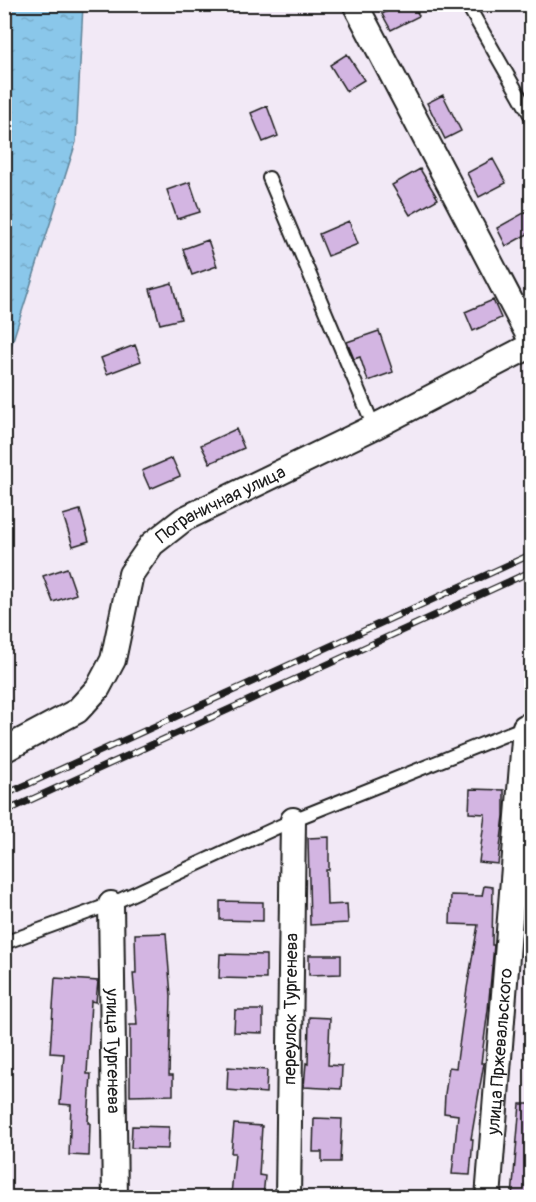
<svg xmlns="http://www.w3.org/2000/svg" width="536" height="1202" viewBox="0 0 536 1202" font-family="Pangolin,sans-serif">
<defs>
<pattern id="water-ripples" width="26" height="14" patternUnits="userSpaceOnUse" patternTransform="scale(1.5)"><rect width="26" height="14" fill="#8ac7ea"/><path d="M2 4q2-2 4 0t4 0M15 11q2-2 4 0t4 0" fill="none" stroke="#76aac8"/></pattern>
</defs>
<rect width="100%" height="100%" fill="#f2e9f6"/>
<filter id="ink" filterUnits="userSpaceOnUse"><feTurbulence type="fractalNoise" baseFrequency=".0167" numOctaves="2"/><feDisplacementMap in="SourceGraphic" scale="12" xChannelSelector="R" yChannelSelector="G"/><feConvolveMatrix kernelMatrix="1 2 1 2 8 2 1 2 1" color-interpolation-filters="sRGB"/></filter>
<g filter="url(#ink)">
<path fill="url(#water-ripples)" stroke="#5e8398" stroke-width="1.5" d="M5 4 83 5 76 142 5 365Z"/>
<path fill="#d3b5e2" stroke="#1c1c1c" stroke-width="1.5" d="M401 4H413L419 16 391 30 382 14Z
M347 54 364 80 346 91 330 65Z
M443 95 461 131 445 139 427 103Z
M267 106 278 136 263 142 251 113Z
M493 159 506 183 479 197 467 173Z
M420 169 438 199 410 215 392 185Z
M190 182 200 212 177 219 167 190Z
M531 209V232L506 246 497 228Z
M349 221 358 244 328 256 319 234Z
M208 240 217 266 192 275 183 249Z
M172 283 181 319 160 324 150 289Z
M493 300 501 318 473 331 465 312Z
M379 331 393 372 368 381 360 357 354 359 347 342Z
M135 345 141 361 107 374 101 358Z
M236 429 244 448 210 463 201 445Z
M172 458 180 476 150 489 142 471Z
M80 510 89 541 73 546 63 515Z
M67 568 76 594 53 602 43 576Z
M470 789 504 790V816L498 864 479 862 485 814 469 813Z
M329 837V870H326L327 905 347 904 348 923 310 925 308 838Z
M484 886 493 887 492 945H494L488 1010 481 1063H484L471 1139H473L470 1175 452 1174 458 1115 444 1113 445 1094 449 1067 456 1068 467 988 478 925 450 924 451 895 482 896Z
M220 901 263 902V921L220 920Z
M166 933 171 996 169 1075H173V1095L130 1096V1025H137L133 973H136L135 934Z
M220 954 266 955V979L219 978Z
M309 955H341V974L309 975Z
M55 978 98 981 96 1002 91 1001 87 1074H91L88 1123H90L89 1156 69 1155 71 1105 60 1104 64 1054 50 1053Z
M235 1010H263V1033L234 1032Z
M309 1017 330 1018 328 1065 342 1066 341 1089 304 1087 306 1063 308 1064Z
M228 1067 267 1070 266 1093 227 1090Z
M520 1104H531V1197H512Z
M314 1118 342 1119 340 1162H322V1152H313Z
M234 1124 262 1126 259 1175 265 1176 263 1197 231 1195 235 1153H231Z
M132 1126 169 1127 168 1149 131 1148Z"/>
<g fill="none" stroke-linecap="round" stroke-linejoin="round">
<defs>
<path id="service" d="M467 4 532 118
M269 178 374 427
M4 943 111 904 293 820 527 726"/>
<g id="minor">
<path d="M355 4 532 342"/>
<path id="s1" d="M4 750 77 711 98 688 113 660 131 574 152 544 184 519 374 427 532 345"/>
<path id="s2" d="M111 904 115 1198"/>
<path id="s3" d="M288 1198 293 820"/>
<path id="s4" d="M488 1198 525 727"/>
</g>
</defs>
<use href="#service" stroke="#1c1c1c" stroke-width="16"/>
<use href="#minor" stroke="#1c1c1c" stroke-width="28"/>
<use href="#service" stroke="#fff" stroke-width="12"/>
<use href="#minor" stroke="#fff" stroke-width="24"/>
<defs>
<path id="rail" d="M4 795 532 554
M4 812 532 571"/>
</defs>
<use href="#rail" stroke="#1c1c1c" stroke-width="7"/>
<use href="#rail" stroke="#fff" stroke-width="4.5" stroke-dasharray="14" stroke-linecap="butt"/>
</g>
</g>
<g text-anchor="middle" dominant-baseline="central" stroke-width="5" stroke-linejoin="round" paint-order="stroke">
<g font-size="18" fill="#1c1c1c" stroke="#fff">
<text stroke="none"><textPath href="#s1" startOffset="350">Пограничная улица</textPath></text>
<text stroke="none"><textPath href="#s3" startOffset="189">переулок Тургенева</textPath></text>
<text stroke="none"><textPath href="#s2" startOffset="147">улица Тургенева</textPath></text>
<text stroke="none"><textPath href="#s4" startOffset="147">улица Пржевальского</textPath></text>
</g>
</g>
<rect width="536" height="1202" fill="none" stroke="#fff" stroke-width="24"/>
<rect x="12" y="12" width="512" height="1178" fill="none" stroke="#1c1c1c" stroke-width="2" filter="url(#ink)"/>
</svg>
